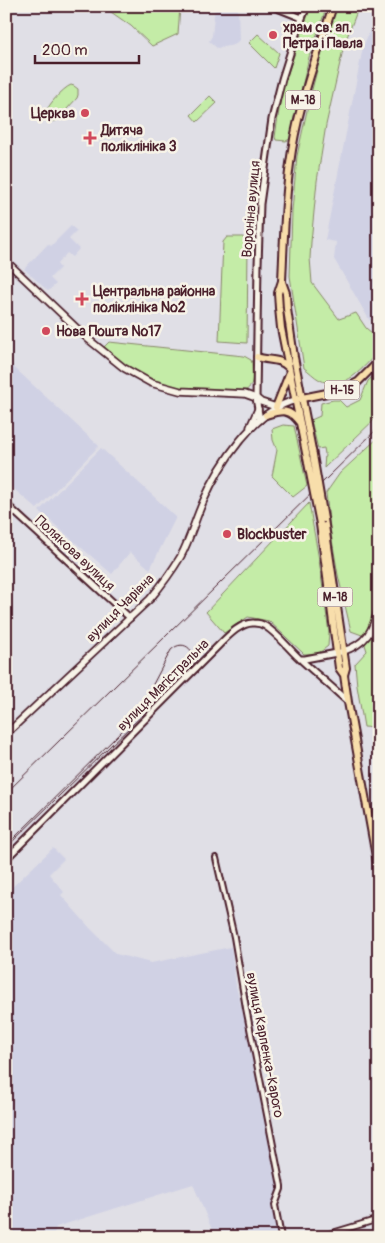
<svg xmlns="http://www.w3.org/2000/svg" width="385" height="1243" viewBox="0 0 385 1243" font-family="Pangolin,sans-serif">
<rect width="100%" height="100%" fill="#e0dfe6"/>
<filter id="ink" filterUnits="userSpaceOnUse"><feTurbulence type="fractalNoise" baseFrequency=".02" numOctaves="2"/><feDisplacementMap in="SourceGraphic" scale="10" xChannelSelector="R" yChannelSelector="G"/><feConvolveMatrix kernelMatrix="1 2 1 2 8 2 1 2 1" color-interpolation-filters="sRGB"/></filter>
<g filter="url(#ink)">
<path fill="#d0d1e4" d="M215 6H238L239 40 234 45 217 48 209 41 212 36Z
M379 9V312L370 321 334 259 336 242 325 240 363 47Z
M71 226 77 231 69 239 79 249 72 257 67 253 57 264 60 268 50 278 56 284 48 291 24 269 48 244 51 246Z
M6 360 99 446 37 509 6 482Z
M101 448 176 517 150 569 130 552 112 574 39 511Z
M53 848 64 859 49 874 64 892 61 895 90 928 116 954 151 963 231 947 236 986 265 1100 281 1182 277 1197 282 1237H215L193 1184 56 1227 53 1237H6V893Z"/>
<path fill="#c4eca7" stroke="#878669" d="M112 6H180L178 34 152 46 131 26 111 12Z
M311 6H327L309 57 290 139 286 141 276 140 275 137 282 90Z
M337 6H359L344 45 326 125 317 181 311 242 310 258 312 283 339 319 356 313 366 328 379 339V351C363 367 345 393 320 380 314 377 309 371 304 368L290 276 292 211 297 156 310 97 324 44Z
M258 34 279 53 274 68 249 43Z
M71 85 74 86 78 89V95L77 98 56 121C50 122 47 120 45 114 47 106 63 88 71 85Z
M210 96 217 103 197 122 191 115Z
M227 237H243L248 244 247 343 219 341 223 242Z
M109 342 244 356 251 360 252 363C252 375 256 386 243 392L179 388 148 378 128 367 104 347Z
M379 371V415L324 468 325 454 324 448 318 449 311 420 320 416 321 403 333 400H339L346 407 360 400 368 381Z
M283 425 294 426 307 486 293 497 272 476 277 450 273 440 272 429Z
M379 437V728L364 727 357 686 355 664 367 651 362 635 351 631 338 575 330 528 326 493 340 473Z
M309 503 319 560 329 633 328 646 319 653 304 654 269 621 248 617 224 633 206 612Z"/>
<g fill="none" stroke-linecap="round" stroke-linejoin="round">
<defs>
<path id="minor" d="M216 858 234 937 246 1008 281 1186V1189L275 1205 281 1237
M319 1237 379 1219"/>
<path id="tertiary" d="M272 6 302 18
M260 420 256 398 258 265 260 204 272 119 282 79 298 28 307 6
M6 504 130 618
M300 659H305L337 653
M6 859 219 645C228 636 241 622 254 623 258 623 262 624 265 626 278 634 288 648 299 658 315 673 332 687 348 702"/>
<path id="secondary" d="M6 261 88 339 124 368 151 383 180 391 245 394 256 398 261 402 276 407
M250 427 258 409
M341 652C367 644 373 631 379 606
M6 734 150 599C161 586 172 571 181 556 190 539 195 520 203 502 219 465 254 410 296 400"/>
<path id="primary" d="M297 399 342 390 358 382 379 361"/>
<path id="trunk" d="M282 282 286 293 287 309 294 357 313 455
M257 357C268 361 280 358 288 367
M276 407 289 374
M266 415C282 410 289 408 300 423
M307 458 281 328 279 308 278 293 282 281C284 237 285 193 292 150 300 101 317 54 333 6
M324 519 346 668 344 675 348 702 379 873
M320 524 339 668 344 675"/>
</defs>
<use href="#minor" stroke="#4a1f2b" stroke-width="8"/>
<use href="#tertiary" stroke="#4a1f2b" stroke-width="9"/>
<use href="#secondary" stroke="#4a1f2b" stroke-width="9"/>
<use href="#primary" stroke="#4a1f2b" stroke-width="10"/>
<use href="#trunk" stroke="#4a1f2b" stroke-width="10"/>
<use href="#minor" stroke="#f7f3e8" stroke-width="4"/>
<use href="#tertiary" stroke="#f7f3e8" stroke-width="5"/>
<use href="#secondary" stroke="#f7f3e8" stroke-width="5.5"/>
<use href="#primary" stroke="#f8deab" stroke-width="6"/>
<use href="#trunk" stroke="#f8deab" stroke-width="6"/>
<path stroke="#4a1f2b" stroke-width="1" d="M6 846 126 727 140 709 171 650C185 637 198 653 193 667L109 747 6 848"/>
<path stroke="#4a1f2b" stroke-width="1" d="M6 793 379 427"/>
<defs>
<path id="trunk-bridge" d="M313 455 324 519
M307 458 320 524"/>
</defs>
<use href="#trunk-bridge" stroke="#4a1f2b" stroke-width="10" stroke-linecap="butt"/>
<use href="#trunk-bridge" stroke="#f8deab" stroke-width="6"/>
</g>
</g>
<g fill="#d1495b" stroke="#f7f3e8" stroke-width="2">
<circle cx="273" cy="35" r="5"/>
<circle cx="85" cy="113" r="5"/>
<path d="M87.5 130.5h5v5h5v5h-5v5h-5v-5h-5v-5h5z"/>
<path d="M79.5 291.5h5v5h5v5h-5v5h-5v-5h-5v-5h5z"/>
<circle cx="46" cy="331" r="5"/>
<circle cx="227" cy="534" r="5"/>
</g>
<g text-anchor="middle" dominant-baseline="central" stroke-width="5" stroke-linejoin="round" paint-order="stroke">
<g fill="#f7f3e8" stroke="#7e5f64" stroke-width="1">
<rect x="285.5" y="90.5" width="35" height="19" rx="4"/>
<rect x="324.5" y="380.5" width="35" height="19" rx="4"/>
<rect x="317.5" y="587.5" width="35" height="19" rx="4"/>
</g>
<g font-size="12" font-weight="bold" fill="#4a1f2b">
<text x="303" y="100">М-18</text>
<text x="342" y="390">Н-15</text>
<text x="335" y="597">М-18</text>
</g>
<g font-size="14" font-weight="bold" fill="#4a1f2b" stroke="#f7f3e8" text-anchor="start">
<text x="283" y="27">храм св. ап.<tspan x="283" dy="16">Петра і Павла</tspan></text>
<text x="75" y="113" text-anchor="end">Церква</text>
<text x="101" y="130">Дитяча<tspan x="101" dy="16">поліклініка 3</tspan></text>
<text x="93" y="291">Центральна районна<tspan x="93" dy="16">поліклініка №2</tspan></text>
<text x="56" y="331">Нова Пошта №17</text>
<text x="237" y="534">Blockbuster</text>
</g>
<g font-size="14" fill="#4a1f2b" stroke="#f7f3e8">
<text transform="translate(251 209) rotate(-85)">Вороніна вулиця</text>
<text transform="translate(75 553) rotate(43)">Полякова вулиця</text>
<text transform="translate(120 608) rotate(-45)">вулиця Чарівна</text>
<text transform="translate(163 685) rotate(-45)">вулиця Магістральна</text>
<text transform="translate(265 1045) rotate(79)">вулиця Карпенка-Карого</text>
</g>
</g>
<rect width="385" height="1243" fill="none" stroke="#f7f3e8" stroke-width="25"/>
<rect x="12" y="12" width="360" height="1218" fill="none" stroke="#4a1f2b" stroke-width="2" filter="url(#ink)"/>
<path d="M35 55v8h104v-8" fill="none" stroke="#4a1f2b" stroke-width="2.5"/>
<text x="42" y="55" font-size="15" fill="#4a1f2b" stroke="#f7f3e8" stroke-width="4" paint-order="stroke">200 m</text>
</svg>
